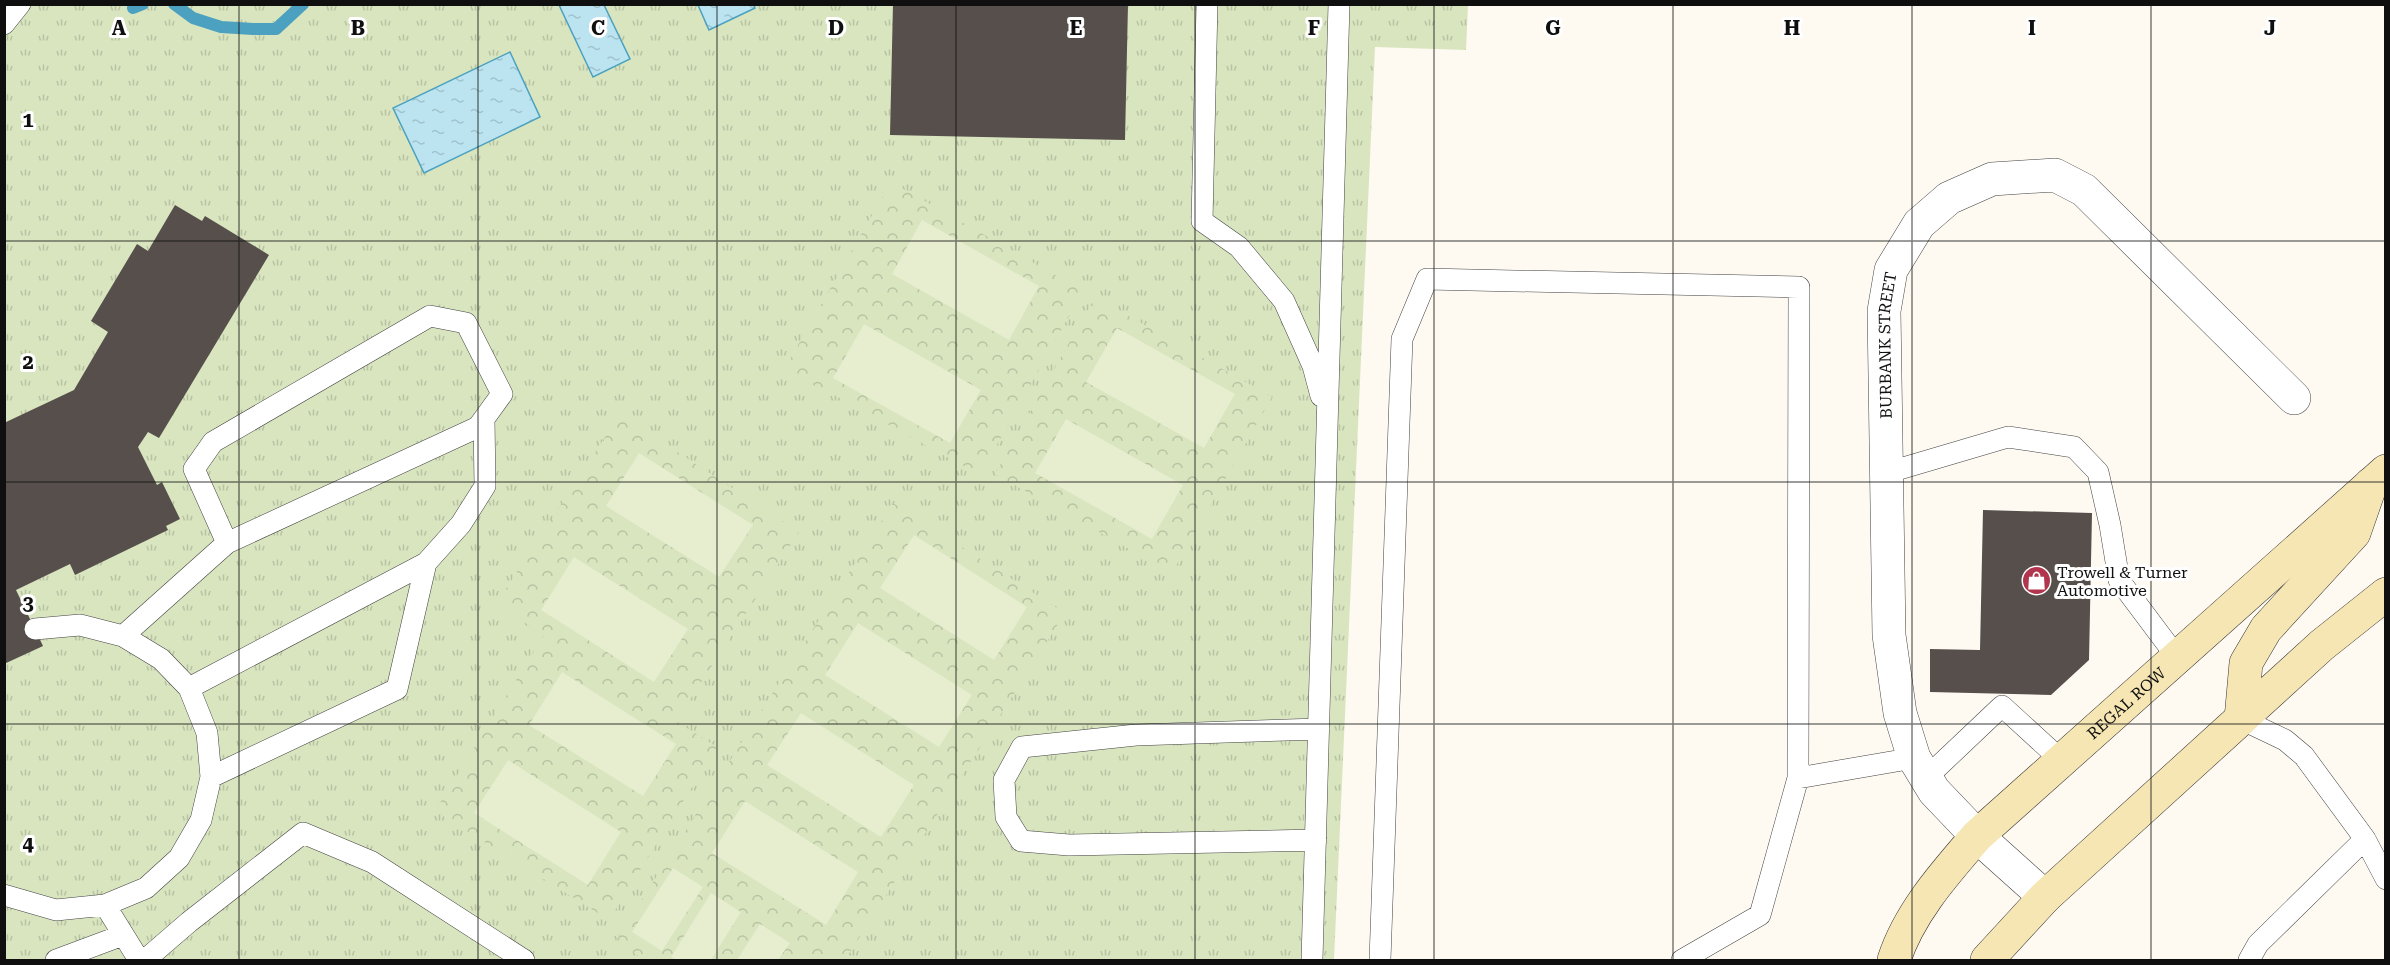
<svg xmlns="http://www.w3.org/2000/svg" width="2390" height="965" viewBox="0 0 2390 965" font-family="'Roboto Serif',serif">
<defs>
<pattern id="grass-tufts" width="24" height="20" patternUnits="userSpaceOnUse" patternTransform="scale(1.5)"><rect width="24" height="20" fill="#d8e5bf"/><path d="M3 7l-1-3M5 7V3M7 7l1-3M15 17l-1-3M17 17v-4M19 17l1-3" fill="none" stroke="#b8c3a3"/></pattern>
<pattern id="park-crowns" width="20" height="18" patternUnits="userSpaceOnUse" patternTransform="scale(1.5)"><rect width="20" height="18" fill="#d8e5bf"/><path d="M2 6a3 3 0 1 1 6 0M12 15a3 3 0 1 1 6 0" fill="none" stroke="#b8c3a3"/></pattern>
<pattern id="water-ripples" width="26" height="14" patternUnits="userSpaceOnUse" patternTransform="scale(1.5)"><rect width="26" height="14" fill="#bce4f0"/><path d="M2 4q2-2 4 0t4 0M15 11q2-2 4 0t4 0" fill="none" stroke="#a0c2cd"/></pattern>
</defs>
<rect width="100%" height="100%" fill="#fefaf2"/>
<path fill="url(#grass-tufts)" d="M5 5H1468L1466 50 1375 47 1334 960H5Z"/>
<path fill="url(#park-crowns)" d="M891 182 1083 291 980 475 785 368Z
M1095 297 1272 397 1172 573 995 474Z
M620 414 799 532 676 721 717 747 609 920 435 811 544 635 496 604Z
M893 503 1065 613 845 960H646L615 942Z"/>
<path fill="#e7edcf" d="M922 220 1039 286 1009 340 892 274Z
M864 324 981 390 950 443 833 378Z
M1117 328 1235 394 1204 448 1086 382Z
M1066 419 1183 485 1152 539 1035 473Z
M639 453 753 525 719 577 606 506Z
M914 535 1027 607 994 660 880 588Z
M574 557 688 629 654 682 541 610Z
M858 623 972 695 939 747 825 675Z
M562 672 676 744 643 796 529 725Z
M801 713 914 785 881 837 767 765Z
M508 760 621 832 588 885 474 813Z
M745 801 858 872 826 925 712 853Z
M673 868 703 887 662 951 632 932Z
M711 893 741 912 711 960H676L671 957Z
M760 924 790 943 778 960H737Z"/>
<path fill="url(#water-ripples)" stroke="#4ba1bf" stroke-width="1.5" d="M559 5H604L630 59 593 77Z
M698 5H754L755 8 709 30Z
M510 52 540 117 424 173 393 108Z"/>
<g fill="none" stroke-linecap="round" stroke-linejoin="round">
<path stroke="#4ba1bf" stroke-width="12" d="M174 4 193 18 221 27 253 29H276L303 4
M133 8 143 4"/>
</g>
<path fill="#564f4c" d="M893 4H1128L1125 140 890 135Z
M175 205 202 221 205 216 269 255 159 438 148 432 138 447 157 485 162 482 180 519 166 526 168 530 75 575 70 564 16 590 43 646 4 664V423L74 390 108 332 91 321 137 244 148 251Z
M1983 510 2092 513 2089 660 2051 695 1930 692V649L1980 650Z"/>
<g fill="none" stroke-linecap="round" stroke-linejoin="round">
<defs>
<path id="lane" d="M1207 4 1202 221 1239 247 1284 301 1313 366 1321 396
M4 24 20 4
M1886 473 2008 437 2074 447 2098 472 2110 525 2119 580 2176 656
M123 636 227 543 478 427 502 394 466 323 430 316 213 442 194 469 227 543
M189 688 426 563
M2241 719 2285 740 2304 756 2365 839 2386 879
M211 777 397 689 426 563 461 524 485 486 484 419
M1926 778 2002 706 2061 760
M1316 840 1069 845 1021 841 1006 817 1004 780 1022 747 1136 735 1319 729
M4 895 56 910 105 905 146 888 179 858 201 820 211 777 207 733 189 688 161 659 123 636 80 625 35 629
M105 905 139 960
M56 960 123 935
M145 960 189 922 303 833 372 862 524 960
M1312 960 1339 4
M1380 960 1402 339 1427 279 1799 287 1798 778 1914 758
M1682 960 1760 915 1798 778
M2249 960 2258 944 2365 839"/>
<g id="street">
<path id="s1" d="M2045 897 1977 836 1934 791 1914 758 1900 713 1889 635 1884 311 1891 270 1919 224 1949 198 1992 179 2055 175 2084 190 2294 398"/>
</g>
<g id="secondary">
<path d="M2241 719 2246 663 2266 629 2354 533 2371 484"/>
<path id="s2" d="M1894 960C1909 913 1945 873 1977 836L2386 471"/>
<path d="M1987 960 2045 897 2322 645 2386 594"/>
</g>
</defs>
<use href="#lane" stroke="#424242" stroke-width="22"/>
<use href="#street" stroke="#424242" stroke-width="34"/>
<use href="#secondary" stroke="#313131" stroke-width="34"/>
<use href="#lane" stroke="#fff" stroke-width="21"/>
<use href="#street" stroke="#fff" stroke-width="33"/>
<use href="#secondary" stroke="#f6e6b4" stroke-width="33"/>
</g>
<path fill="none" stroke="#0f0f0f" stroke-width="1.5" stroke-opacity="0.55" d="M239 4V960M478 4V960M717 4V960M956 4V960M1195 4V960M1434 4V960M1673 4V960M1912 4V960M2151 4V960M4 241H2386M4 482H2386M4 724H2386"/>
<defs>
<symbol id="shop-disc" viewBox="-11 -11 22 22"><circle r="9.5" fill="#b1354d" stroke="#fff"/><path d="M-5-2.5h2.3a2.7 3.5 0 0 1 5.4 0H5L5.5 6h-11ZM-1.5-2.5h3a1.5 2.3 0 0 0-3 0Z" fill="#fff"/></symbol>
</defs>
<g fill-rule="evenodd">
<use href="#shop-disc" x="2020" y="564" width="33" height="33"/>
</g>
<g text-anchor="middle" dominant-baseline="central" stroke-width="6" stroke-linejoin="round" paint-order="stroke">
<g font-size="16" fill="#0f0f0f" stroke="#fff">
<text stroke="none"><textPath href="#s1" startOffset="608">BURBANK STREET</textPath></text>
<text stroke="none"><textPath href="#s2" startOffset="350">REGAL ROW</textPath></text>
</g>
<g font-size="16" fill="#0f0f0f" stroke="#fff" text-anchor="start">
<text x="2057" y="572">Trowell &amp; Turner<tspan x="2057" dy="18">Automotive</tspan></text>
</g>
</g>
<g font-size="20" text-anchor="middle" font-weight="bold" fill="#0f0f0f" stroke="#fff" stroke-width="6" stroke-linejoin="round" paint-order="stroke">
<text x="119" y="35">A</text>
<text x="358" y="35">B</text>
<text x="598" y="35">C</text>
<text x="836" y="35">D</text>
<text x="1076" y="35">E</text>
<text x="1314" y="35">F</text>
<text x="1553" y="35">G</text>
<text x="1792" y="35">H</text>
<text x="2032" y="35">I</text>
<text x="2270" y="35">J</text>
<text x="28" y="127">1</text>
<text x="28" y="369">2</text>
<text x="28" y="610">3</text>
<text x="28" y="851">4</text>
</g>
<rect width="2390" height="965" fill="none" stroke="#0f0f0f" stroke-width="12"/>
</svg>
